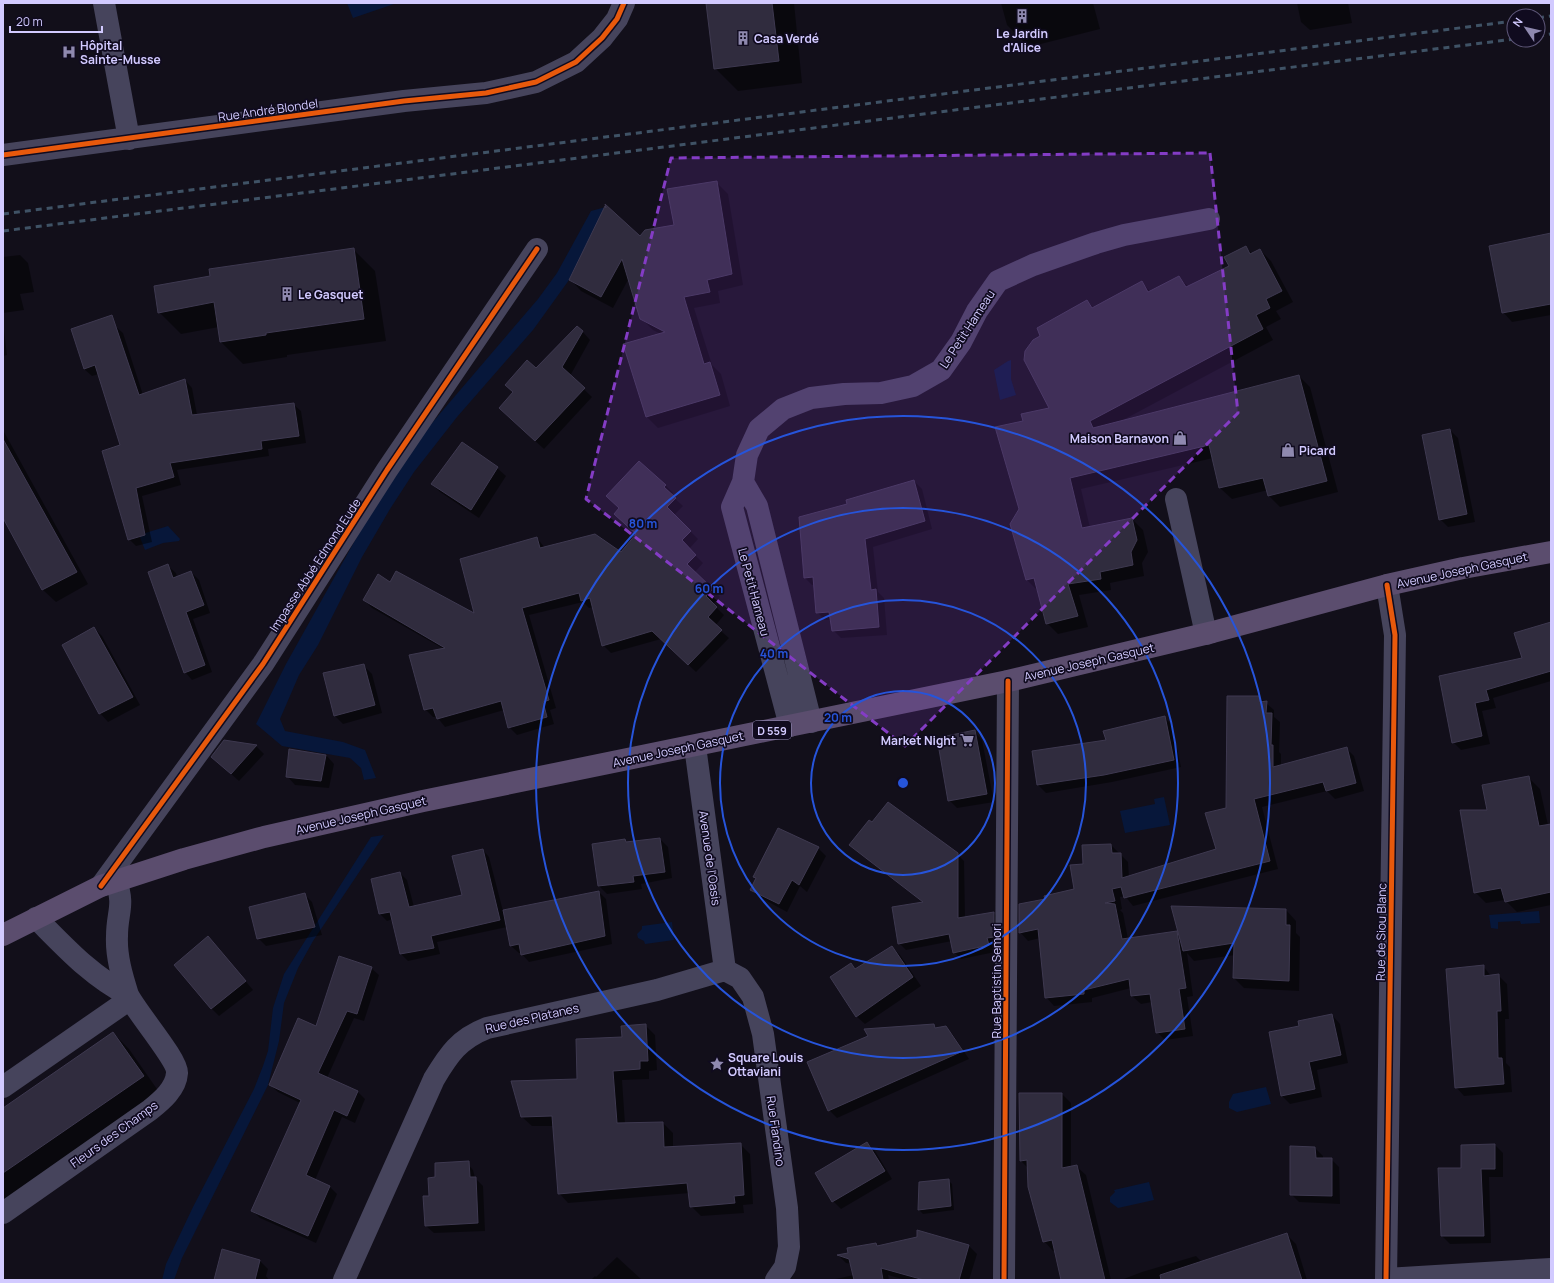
<svg xmlns="http://www.w3.org/2000/svg" width="1554" height="1283" viewBox="0 0 1554 1283" font-family="Manrope,sans-serif">
<rect width="100%" height="100%" fill="#120f1a"/>
<path fill="#07173a" d="M347 3H394V4L353 18Z
M606 207 569 280 533 330 457 417 414 472 390 509 362 557 318 645 299 675 280 719 285 731 343 742 365 750 376 778 364 780 361 768 350 758 282 746 256 724 286 664 377 501 426 430 538 299 557 273 591 211Z
M1011 360V379L1016 395 1000 400 994 370 1008 361Z
M168 526 180 539 179 541 163 543 145 550 139 535Z
M1164 797 1170 825 1125 833 1120 811 1155 804 1154 799Z
M384 835 313 941 298 968 284 1003 279 1041 268 1085 182 1258 174 1280H162L166 1264 193 1207 254 1089 263 1066 268 1051 273 1008 284 974 371 837Z
M1539 911 1540 923 1521 924 1520 921 1498 922V929L1491 928 1489 915Z
M672 922 674 940 645 944 644 941 638 938 637 934 642 929V926Z
M1266 1087 1271 1104 1237 1112 1229 1108V1102L1233 1094Z
M1149 1182 1154 1200 1118 1208 1110 1202V1197L1115 1192 1114 1190Z"/>
<path fill="#0007" d="M707 3H794L802 83 738 91 715 68Z
M1001 3H1093L1100 29 1029 47 1007 25Z
M1297 3H1348L1352 23 1310 30 1301 22Z
M716 182 728 194 743 285 718 291 720 303 694 308 712 365 721 374 730 406 658 428 646 416 661 334 653 330 641 318 629 278 613 308 581 291 570 279 640 238 675 226Z
M1551 234V315L1512 322 1503 312Z
M1245 247 1253 254 1260 250 1271 261 1293 302 1276 311 1281 319 1266 327 1273 340 1123 420 1299 376 1310 387 1338 492 1280 507 1269 496 1268 490 1232 499 1220 488 1213 458 1081 489 1090 528 1132 519 1143 530 1148 552 1142 563 1144 576 1110 583 1111 590 1079 595 1088 627 1058 634 1047 623 1038 591 1027 580 1020 509 1024 422 1051 409 1042 336 1087 301 1094 308 1142 283 1151 292 1179 278 1189 287 1230 266Z
M353 249 375 271 386 341 287 355V357L243 364 221 342 219 327 181 334 159 312Z
M20 255 28 263 34 292 20 294 24 310 3 313V257Z
M3 322 7 355 3 356Z
M115 326 123 333 143 395 185 380 192 388 197 415 293 404 301 411 306 443 268 449 269 456 177 470 181 485 142 496 152 542 136 546 129 539 122 446 99 374 92 376 84 369Z
M582 331 590 340 570 376 592 397 544 449 508 416 514 393 536 369Z
M3 430 88 584 56 602 43 590 3 516Z
M1450 430 1458 438 1475 522 1448 527 1440 519Z
M497 468 506 476 479 518 440 492 432 484Z
M914 481 922 489 932 529 873 547 878 592 884 598 887 635 841 638 833 630 831 620H825L817 612 815 585H812L804 577 848 504Z
M665 485 673 493 671 495 683 506 674 515 698 539 689 549 703 563 695 572 720 597 713 604 724 615 715 626 729 638 696 672 661 639 611 653 603 645 593 607 589 608 583 602 529 615 556 708 550 710 554 724 517 735 509 727 504 710 445 727 437 717H433L425 709 444 649 372 608 364 600 391 583 476 615 537 538 545 548 622 553 637 534 623 522Z
M168 566 176 573 177 578 191 572 199 580 210 613 193 619 212 672 192 680 185 672Z
M1551 623V681L1493 698 1496 708 1482 711 1490 744 1461 750 1453 742 1440 677 1523 659Z
M94 628 102 636 140 705 108 722 100 713 63 645Z
M364 666 372 674 382 713 343 724 335 716Z
M1259 697 1274 710V717L1280 722 1279 752 1281 754V766L1346 748 1354 756 1364 791 1335 799 1327 791 1262 807 1278 869 1133 906 1125 896 1120 897 1122 909 1120 910 1123 913 1128 939 1177 932 1180 935 1286 910 1296 921V933L1300 937 1299 991 1244 988 1234 978 1235 955 1194 961 1187 953 1193 996 1187 997 1193 1036 1165 1040 1157 1032 1152 1002 1141 1004 1132 996 1131 988 1092 998V1002L1054 1006 1046 997 1040 938 1028 941 1020 932 1047 900 1075 890 1084 865 1111 845 1128 862 1129 877 1217 849 1227 809Z
M1164 717 1172 725 1181 767 1112 782 1046 793 1038 785 1107 741Z
M974 731 982 740 994 802 957 808 949 800Z
M256 746 264 754 239 781 212 757Z
M326 755 334 764 329 788 295 785 287 776Z
M1529 778 1540 789 1548 825H1551V905L1517 912 1505 900 1486 903 1475 892 1488 811Z
M660 839 668 847 672 878 641 884 642 889 607 894 599 886 625 840 628 843Z
M851 845 957 854 964 861 965 918 994 913 1000 920V944L994 945 995 952 961 959 954 952 952 941 906 950 899 943 924 902Z
M818 848 826 856 807 892 800 886 787 912 759 897 751 890 757 879 755 877Z
M483 850 489 857 503 911 599 892 606 899 612 944 529 962 521 953H519L511 946 507 927 437 942 440 954 408 961 401 954 393 919 387 921 380 914 400 873 407 880 414 907 463 896Z
M304 894 312 902 322 935 266 946 258 938Z
M216 946 253 990 219 1016 211 1008Z
M892 947 900 955 921 986 865 1024 856 1016 851 964 856 970Z
M1483 966 1491 976 1498 975 1507 984 1509 1019H1505L1506 1063 1510 1067 1512 1092 1464 1096 1456 1087Z
M371 968 379 975 364 1021 354 1018 327 1078 358 1092 365 1099 355 1123 342 1117 315 1180 329 1186 337 1194 316 1243 260 1218 253 1211 300 1103 278 1092 270 1085 316 1027Z
M1332 1015 1340 1024 1348 1063 1317 1070 1322 1097 1290 1104 1282 1096 1301 1026Z
M645 1025 655 1035 657 1070 649 1071V1079L622 1080 625 1124 663 1123 673 1133V1148L740 1144 750 1154 753 1204 743 1205 744 1213 701 1216 691 1206 690 1193 568 1203 559 1193 554 1126H532L522 1117 578 1080 623 1038Z
M934 1025 937 1029 946 1027 953 1035 969 1059 837 1118 829 1110Z
M113 1033 129 1049 159 1092 3 1201V1109Z
M1062 1094 1071 1103V1167L1076 1166 1086 1175 1111 1280H1063L1056 1250 1053 1251 1044 1241 1028 1168 1021 1161Z
M867 1143 875 1151 892 1179 841 1209 833 1201Z
M1495 1145 1503 1153V1177H1489L1491 1243 1450 1244 1442 1236 1462 1169V1146Z
M1315 1148 1323 1156V1159H1331L1339 1167 1340 1204 1299 1202 1291 1194Z
M466 1162 473 1170 475 1178 483 1186 485 1231 434 1233 426 1226 430 1197 436 1178Z
M948 1180 952 1184 954 1210 923 1214 919 1210 920 1183Z
M1287 1235 1296 1244 1307 1280H1121L1142 1272 1196 1256 1202 1262Z
M876 1244 878 1247 969 1246 977 1254 969 1280H906L888 1275 889 1280H831L854 1275 852 1264 846 1263 839 1256Z
M223 1250 260 1261 268 1269 266 1276 269 1280H215Z
M617 1257 642 1280H591L595 1276 596 1277Z"/>
<path fill="#302c3e" stroke="#3e3950" d="M706 3H772L779 61 714 69Z
M717 181 732 274 707 280 710 292 684 297 704 364 710 362 720 395 646 417 623 344 665 332 640 319 622 259 601 297 569 280 605 206 606 208 605 204 640 236 645 230 674 225 667 189Z
M1551 233V304L1502 313 1489 246Z
M1246 246 1250 254 1260 249 1282 291 1266 299 1270 308 1256 315 1263 329 1090 421 1093 428 1299 375 1327 481 1268 496 1263 478 1219 488 1209 445 1070 478 1082 528 1132 518 1137 540 1131 552 1133 565 1100 572 1101 579 1068 584 1078 616 1046 624 1034 578 1026 580 1010 524 1019 509 995 427 1023 421 1021 414 1049 408 1024 360 1025 351 1033 340 1040 336 1037 328 1087 300 1092 308 1142 281 1148 292 1179 276 1186 287 1229 266 1224 257Z
M354 248 364 319 266 333V335L220 342 214 302 158 313 154 286 210 276 209 269Z
M112 315 139 395 185 379 192 415 294 403 299 436 261 441 262 449 170 463 174 477 136 488 145 535 128 540 102 451 120 445 95 365 84 369 71 329Z
M577 326 583 331 562 367 585 388 535 441 499 408 513 392 505 385 527 360 536 368Z
M1450 429 1467 514 1439 520 1422 435Z
M3 439 77 572 42 590 3 518Z
M462 442 498 467 471 510 431 484Z
M639 461 666 485 664 487 676 498 667 507 691 531 682 540 696 555 687 564 713 589 706 596 717 607 708 617 722 630 688 665 652 631 602 646 590 598 581 601 579 593 522 608 549 700 543 702 547 717 508 728 501 701 437 719 433 708 424 710 409 655 445 648 363 600 378 574 390 582 396 571 474 613 460 559 537 537 540 548 595 534 621 552 636 534 614 514 619 508 606 496Z
M914 480 925 521 865 539 871 590 876 589 879 627 832 631 829 612 816 613 813 577 804 578 799 517 847 504 846 500Z
M168 564 173 578 191 571 204 605 186 612 205 665 184 673 148 572Z
M1551 622V671L1486 690 1489 700 1475 703 1482 736 1452 743 1439 676 1522 658 1514 633Z
M94 627 133 697 99 714 62 645Z
M364 664 375 705 334 716 323 673Z
M1227 696H1259L1260 702 1267 701 1266 713H1272L1271 745H1273V767L1347 747 1356 783 1326 791 1323 782 1254 799 1270 861 1124 898 1121 887 1112 889 1115 901 1105 903 1115 904 1122 939 1177 931 1186 988 1179 989 1185 1029 1156 1033 1150 994 1131 996 1129 979 1084 990V994L1045 998 1038 929 1019 933V904L1045 899 1044 896 1074 889 1070 865 1083 864 1082 845 1111 844 1112 853H1121L1122 878 1216 849 1205 813 1226 808Z
M1165 716 1174 760 1104 775 1037 785 1032 751 1106 740 1103 731Z
M975 730 987 794 948 801 937 738Z
M224 740 257 745 231 774 211 757Z
M289 749 326 755 321 781 286 777Z
M1529 776 1539 826 1551 824V892L1505 902 1501 888 1474 893 1460 810H1487L1482 785Z
M888 802 958 853V918L994 912V937L987 938 989 945 953 953 949 934 898 944 892 907 923 902 849 845 869 820 872 822Z
M778 828 819 847 799 885 792 880 779 904 750 890 756 878 753 877Z
M660 838 665 872 633 876 634 882 598 886 592 844 625 839 626 842Z
M483 849 500 920 431 936 434 948 400 954 390 912 379 914 371 879 400 872 409 907 462 895 452 856Z
M599 891 605 936 521 955 519 944 510 946 503 910Z
M305 893 315 927 257 939 249 907Z
M1171 906 1286 909V925H1290L1289 981 1233 978 1234 943 1183 951Z
M208 936 246 981 211 1009 174 965Z
M892 946 913 977 856 1017 830 977 851 963 855 969Z
M339 956 372 967 357 1014 347 1011 318 1073 358 1091 347 1116 334 1110 306 1175 330 1186 308 1236 251 1211 301 1100 269 1085 298 1018 316 1026Z
M1484 965V976L1499 974 1501 1011H1497L1498 1058H1502L1504 1084 1455 1088 1446 969Z
M1332 1014 1341 1055 1309 1062 1315 1089 1281 1096 1269 1032 1299 1026 1298 1021Z
M646 1024 648 1061H640V1069L613 1071 617 1123 663 1122 664 1147 741 1143 744 1195 734 1196 735 1203 690 1207 687 1183 558 1194 552 1116 521 1117 511 1081 577 1079 576 1039 622 1037 621 1026Z
M934 1024 935 1028 946 1026 963 1051 828 1111 807 1062 868 1036 864 1029Z
M113 1032 144 1076 3 1173V1108Z
M1019 1093H1062V1168L1077 1165 1105 1280H1061L1052 1240 1043 1242 1028 1187 1027 1160 1020 1161Z
M867 1142 885 1171 832 1202 815 1173Z
M1495 1144V1169H1481L1484 1236H1441L1438 1168H1461V1145Z
M1290 1146 1315 1147 1316 1158H1332V1196L1290 1195Z
M469 1161 470 1177H476L478 1223 425 1226 423 1196H429L428 1178 435 1177V1163Z
M949 1179 951 1206 918 1210 919 1182Z
M917 1230 969 1245 959 1280H924L881 1268 883 1280H854L849 1259 837 1255 848 1253 847 1248 876 1243 877 1246 917 1237Z
M1287 1233 1302 1280H1161L1160 1275Z
M222 1249 260 1260 255 1280H214Z"/>
<g fill="none" stroke-linecap="round" stroke-linejoin="round">
<path stroke="#46445c" stroke-width="22" d="M104 3 129 139
M3 155 404 101 486 93 536 82 576 62 602 38 617 19 624 3
M743 482 757 506 811 722
M1176 499 1206 634
M790 726 732 507 743 482 747 455 759 429 783 409 811 398 844 394 881 393 913 386 941 370 961 342 977 311 998 281 1033 265 1096 243 1124 235 1209 219
M695 746 725 970
M101 886 263 664 387 470 537 249
M36 918C65 947 91 976 128 995 122 976 116 956 117 936 117 912 125 906 116 881
M725 970 740 978 753 997 763 1034 787 1208 789 1247 785 1267 776 1280
M3 1087 130 999
M3 1213 150 1110C161 1101 176 1089 177 1073 178 1060 137 1013 128 995
M1386 1279 1551 1269
M344 1280 434 1079C449 1054 459 1039 487 1028L657 990 725 970
M1004 1280 1008 681
M1386 1280 1395 635 1387 585"/>
<path stroke="#5b4d6e" stroke-width="22" d="M3 935 101 886 184 859 264 837 423 801 1008 681 1213 632 1387 585 1463 568 1551 552"/>
<path stroke="#3f5265" stroke-width="3" stroke-dasharray="6 5" stroke-linecap="butt" d="M1538 18 1551 16
M1538 36 1551 34
M3 214 1514 21
M3 231 1514 39"/>
<defs>
<path id="cycleway" d="M3 155 404 101 486 93 536 82 576 62 602 38 617 19 624 3
M101 886 263 664 387 470 537 249
M1004 1280 1008 681
M1386 1280 1395 635 1387 585"/>
</defs>
<use href="#cycleway" stroke="#100b1f" stroke-width="8"/>
<use href="#cycleway" stroke="#e8590c" stroke-width="5"/>
</g>
<path fill="#843cc5" fill-opacity="0.2" stroke="#843cc5" stroke-width="3" stroke-dasharray="8 5" stroke-linejoin="round" d="M1210 153 1238 413 905 746 586 499 671 158Z"/>
<g fill="none" stroke="#2654da" stroke-width="2">
<circle cx="903" cy="783" r="92"/>
<circle cx="903" cy="783" r="183"/>
<circle cx="903" cy="783" r="275"/>
<circle cx="903" cy="783" r="367"/>
</g>
<defs>
<symbol id="building-bare" viewBox="-9 -9 18 18"><path d="M-4-6H4V6H1V3H-1V6H-4ZM-2.5-4.3h1.7v1.8h-1.7ZM.8-4.3h1.7v1.8H.8ZM-2.5-1h1.7V.8h-1.7ZM.8-1h1.7V.8H.8Z" fill="#8f89af" stroke="#100b1f" stroke-width="2.5" paint-order="stroke"/></symbol>
<symbol id="hospital-bare" viewBox="-9 -9 18 18"><path d="M-5-5h3v3.5h4V-5h3V5h-3V1.5h-4V5h-3Z" fill="#8f89af" stroke="#100b1f" stroke-width="2.5" paint-order="stroke"/></symbol>
<symbol id="shop-bare" viewBox="-9 -9 18 18"><path d="M-5-2.5h2.3a2.7 3.5 0 0 1 5.4 0H5L5.5 6h-11ZM-1.5-2.5h3a1.5 2.3 0 0 0-3 0Z" fill="#8f89af" stroke="#100b1f" stroke-width="2.5" paint-order="stroke"/></symbol>
<symbol id="supermarket-bare" viewBox="-9 -9 18 18"><path d="M-6-5.5h2.5l.6 2H6L4.5 2H-2.5L-4.4-4H-6ZM-1.5 3.2a1.3 1.3 0 1 0 .1 0ZM3 3.2a1.3 1.3 0 1 0 .1 0Z" fill="#8f89af" stroke="#100b1f" stroke-width="2.5" paint-order="stroke"/></symbol>
<symbol id="sight-bare" viewBox="-9 -9 18 18"><path d="M0-6L1.8-2.2L6-1.7L2.9 1.2L3.7 5.4L0 3.3L-3.7 5.4L-2.9 1.2L-6-1.7L-1.8-2.2Z" fill="#8f89af" stroke="#100b1f" stroke-width="2.5" paint-order="stroke"/></symbol>
</defs>
<g fill-rule="evenodd">
<use href="#building-bare" x="1012" y="6" width="20" height="20"/>
<use href="#building-bare" x="733" y="28" width="20" height="20"/>
<use href="#hospital-bare" x="59" y="42" width="20" height="20"/>
<use href="#building-bare" x="277" y="284" width="20" height="20"/>
<use href="#shop-bare" x="1170" y="428" width="20" height="20"/>
<use href="#shop-bare" x="1278" y="440" width="20" height="20"/>
<use href="#supermarket-bare" x="957" y="730" width="20" height="20"/>
<use href="#sight-bare" x="707" y="1054" width="20" height="20"/>
</g>
<g text-anchor="middle" dominant-baseline="central" stroke-width="3.5" stroke-linejoin="round" paint-order="stroke">
<rect fill="#100b1f" stroke="#9891bc" stroke-width="1" x="753" y="721" width="38" height="18" rx="3"/>
<g font-size="11" font-weight="bold" fill="#d2caff">
<text x="772" y="730">D 559</text>
</g>
<g font-size="12" font-weight="bold" fill="#d2caff" stroke="#100b1f" text-anchor="start">
<text x="1022" y="33" text-anchor="middle">Le Jardin<tspan x="1022" dy="14">d'Alice</tspan></text>
<text x="754" y="38">Casa Verdé</text>
<text x="80" y="45">Hôpital<tspan x="80" dy="14">Sainte-Musse</tspan></text>
<text x="298" y="294">Le Gasquet</text>
<text x="1169" y="438" text-anchor="end">Maison Barnavon</text>
<text x="1299" y="450">Picard</text>
<text x="956" y="740" text-anchor="end">Market Night</text>
<text x="728" y="1057">Square Louis<tspan x="728" dy="14">Ottaviani</tspan></text>
</g>
<g font-size="12" fill="#d2caff" stroke="#100b1f">
<text transform="translate(268 110) rotate(-8)">Rue André Blondel</text>
<text transform="translate(967 329) rotate(-57)">Le Petit Hameau</text>
<text transform="translate(315 565) rotate(-57)">Impasse Abbé Edmond Eude</text>
<text transform="translate(1462 570) rotate(-12)">Avenue Joseph Gasquet</text>
<text transform="translate(754 592) rotate(75)">Le Petit Hameau</text>
<text transform="translate(1089 662) rotate(-13)">Avenue Joseph Gasquet</text>
<text transform="translate(678 749) rotate(-12)">Avenue Joseph Gasquet</text>
<text transform="translate(361 815) rotate(-13)">Avenue Joseph Gasquet</text>
<text transform="translate(710 858) rotate(82)">Avenue de l'Oasis</text>
<text transform="translate(1381 932) rotate(-89)">Rue de Siou Blanc</text>
<text transform="translate(996 981) rotate(-90)">Rue Baptistin Semori</text>
<text transform="translate(532 1018) rotate(-13)">Rue des Platanes</text>
<text transform="translate(776 1131) rotate(82)">Rue Fiandino</text>
<text transform="translate(114 1134) rotate(-36)">Fleurs des Champs</text>
</g>
</g>
<circle cx="903" cy="783" r="6" fill="#2654da" stroke="#100b1f" stroke-width="2"/>
<g font-size="12" text-anchor="middle" font-weight="bold" fill="#2654da" stroke="#100b1f" stroke-width="3.5" stroke-linejoin="round" paint-order="stroke">
<text x="643" y="528">80 m</text>
<text x="709" y="593">60 m</text>
<text x="774" y="658">40 m</text>
<text x="838" y="722">20 m</text>
</g>
<rect width="1554" height="1283" fill="none" stroke="#d2caff" stroke-width="8"/>
<g transform="translate(1526 28) rotate(305)"><circle r="19" fill="#100b1f" stroke="#5e5779"/>
<path d="M0-3L7 15L0 10L-7 15Z" fill="#8f89af"/>
<text y="-6" font-size="11" font-weight="bold" text-anchor="middle" fill="#d2caff">N</text>
</g>
<path d="M10 26v6h92v-6" fill="none" stroke="#d2caff" stroke-width="2"/>
<text x="16" y="26" font-size="12" fill="#d2caff" stroke="#100b1f" stroke-width="3" paint-order="stroke">20 m</text>
</svg>
